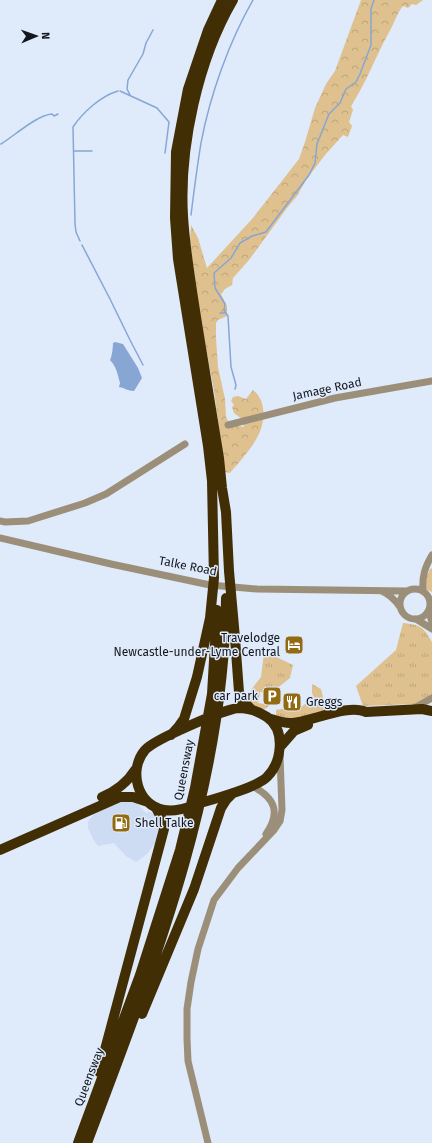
<svg xmlns="http://www.w3.org/2000/svg" width="432" height="1143" viewBox="0 0 432 1143" font-family="'Fira Sans',sans-serif">
<defs>
<pattern id="grass-tufts" width="24" height="20" patternUnits="userSpaceOnUse"><rect width="24" height="20" fill="#dec18e"/><path d="M3 7l-1-3M5 7V3M7 7l1-3M15 17l-1-3M17 17v-4M19 17l1-3" fill="none" stroke="#bea57a"/></pattern>
<pattern id="forest-crowns" width="20" height="18" patternUnits="userSpaceOnUse"><rect width="20" height="18" fill="#dec18e"/><path d="M2 6a3 3 0 1 1 6 0M12 15a3 3 0 1 1 6 0" fill="none" stroke="#bea57a"/></pattern>
</defs>
<rect width="100%" height="100%" fill="#dfeafb"/>
<path fill="#cddcf3" d="M122 800 135 801 146 813 149 812 155 814 160 827 159 838 147 854 136 862 126 856 114 843 98 846 92 837 88 828V822L94 814Z"/>
<path fill="url(#grass-tufts)" d="M432 568V592L427 590 424 584 430 569Z
M403 623C420 625 423 626 432 642V696L415 704 363 706 356 686 396 650Z
M264 653H268L293 665 290 678 271 693 260 692 258 703 270 705 265 709 261 710 246 701 250 696 251 690 261 677Z
M312 684 321 689 324 701H330L337 710 286 720 276 716V710L286 708H300L305 704 315 700 312 693Z"/>
<path fill="url(#forest-crowns)" d="M361 0H423L416 5 412 4 408 8 403 6C396 14 394 25 388 34 375 58 366 83 351 106L353 110 349 122 352 126 348 137 343 135 325 155 306 180 297 196 287 208 249 260 233 278 232 285 225 289 221 294 227 306V316L218 320 216 323V338L218 367 225 399 226 417 228 421 233 425 244 427 242 419 234 413 232 407 234 405 231 401 233 397 238 396 246 399 253 390C259 395 262 401 263 408 267 434 245 455 230 473L225 472 214 391 197 299 190 241 191 225 198 238 207 268 252 219 299 159 305 142 315 108 326 84 335 71Z"/>
<path fill="#87a6d4" d="M115 342 123 344 138 368 142 378 134 391C128 391 125 388 119 387L120 383C118 375 116 366 110 360 112 357 113 346 113 343Z"/>
<g fill="none" stroke-linecap="round" stroke-linejoin="round">
<path stroke="#87a6d4" stroke-width="1.5" d="M120 91 157 108 169 122 165 153
M130 95 127 89 128 80 143 54 146 43 153 30
M1 144C14 136 37 115 52 114L54 116 58 114
M74 151H92
M191 215C194 191 197 167 201 143 210 95 229 42 253 0
M80 241 76 232 75 224 73 127C83 112 101 96 118 91
M82 245 110 299 130 340 143 365
M220 313H226
M235 389 236 385 231 367 228 316 224 310 225 304 215 288 214 273 231 258 240 243 252 236 266 232 269 228 309 175 315 163 317 144 329 114 340 103 346 89 356 82 360 74 371 45V9L374 0"/>
<path stroke="#9c8f79" stroke-width="7" d="M228 425 335 398 432 381
M0 521 5 522 28 521 85 503 106 494 185 444
M0 538 111 564 210 585 257 589 407 591
M400 604a15 15 0 1 1 30 0a15 15 0 1 1-30 0Z
M423 590C422 576 425 567 432 555
M381 591C390 594 395 600 400 607
M429 611 432 623
M416 619 432 629
M414 708 432 698
M252 786C275 798 281 812 266 834
M208 1143 188 1061 187 1039V1009L191 982 198 949 214 900 238 868 274 830 280 821 282 810 280 756"/>
<path stroke="#422e04" stroke-width="10" d="M233 0C198 60 179 147 183 216 185 250 191 284 196 317 204 364 211 411 219 458L222 488 226 512 229 571 235 638 239 692 242 700 252 710
M238 708C249 708 258 711 267 717 286 730 282 762 267 777 256 788 214 799 197 804 186 808 176 812 164 810 137 805 128 770 145 750 155 739 223 710 238 708Z
M268 718C275 720 282 723 290 723 309 723 348 703 366 712L422 709 432 711
M171 735 179 726 184 719 197 677 210 618 214 578 212 481 208 446 178 259 175 218 176 152 188 89 208 30 222 0
M280 747 294 731 308 725
M102 797C116 791 127 783 135 770
M0 850 120 797H133L148 802
M142 1014 194 889 221 808 226 800 233 793
M99 1072 164 829 163 821 156 808
M78 1143 140 975 180 850 195 788 212 694 217 610
M87 1143C153 968 225 787 226 598"/>
</g>
<defs>
<symbol id="hotel-square" viewBox="-11 -11 22 22"><rect x="-9" y="-9" width="18" height="18" rx="4" fill="#916a11" stroke="#dfeafb"/><path d="M-6-4.5h1.5V1H6V5H4.5V3h-9V5H-6ZM-4 0a1.8 1.8 0 1 1 3.6 0ZM.5 0V-2.5h3Q6-2.5 6 0Z" fill="#fff"/></symbol>
<symbol id="parking-square" viewBox="-11 -11 22 22"><rect x="-9" y="-9" width="18" height="18" rx="4" fill="#916a11" stroke="#dfeafb"/><path d="M-3.5-5.5H1a3.5 3.5 0 0 1 0 7H-1V5.5H-3.5ZM-1-3.4V-.6H.8a1.4 1.4 0 0 0 0-2.8Z" fill="#fff"/></symbol>
<symbol id="restaurant-square" viewBox="-11 -11 22 22"><rect x="-9" y="-9" width="18" height="18" rx="4" fill="#916a11" stroke="#dfeafb"/><path d="M-5-6h1v4h1v-4h1v4h1v-4h1v5L-1.5 .5V6h-2V.5L-5-1ZM5-6V6H3V1.5H1.5Q1.5-4 5-6Z" fill="#fff"/></symbol>
<symbol id="fuel-square" viewBox="-11 -11 22 22"><rect x="-9" y="-9" width="18" height="18" rx="4" fill="#916a11" stroke="#dfeafb"/><path d="M-5.5-6h7V0h2V4h1.3V-2.5L3-4.5l.8-.8L6-3V5H2.5V1h-1V6h-7ZM-4.2-4.7v3.2H.2V-4.7Z" fill="#fff"/></symbol>
</defs>
<g fill-rule="evenodd">
<use href="#hotel-square" x="283" y="634" width="22" height="22"/>
<use href="#parking-square" x="261" y="685" width="22" height="22"/>
<use href="#restaurant-square" x="281" y="691" width="22" height="22"/>
<use href="#fuel-square" x="110" y="812" width="22" height="22"/>
</g>
<g text-anchor="middle" dominant-baseline="central" stroke-width="3" stroke-linejoin="round" paint-order="stroke">
<g font-size="12" fill="#13171d" stroke="#dfeafb">
<text transform="translate(327 389) rotate(-12)">Jamage Road</text>
<text transform="translate(188 566) rotate(11)">Talke Road</text>
<text transform="translate(184 770) rotate(-79)">Queensway</text>
<text transform="translate(89 1077) rotate(-69)">Queensway</text>
</g>
<g font-size="12" fill="#13171d" stroke="#dfeafb" text-anchor="end">
<text x="280" y="638">Travelodge<tspan x="280" dy="14">Newcastle-under-Lyme Central</tspan></text>
<text x="258" y="696">car park</text>
<text x="306" y="702" text-anchor="start">Greggs</text>
<text x="135" y="823" text-anchor="start">Shell Talke</text>
</g>
</g>
<g transform="translate(36 36) rotate(88)" stroke="#dfeafb" stroke-width="3" paint-order="stroke">
<path d="M0-3L7 15L0 10L-7 15Z" fill="#13171d"/>
<text y="-6" font-size="11" font-weight="bold" text-anchor="middle" fill="#13171d">N</text>
</g>
</svg>
